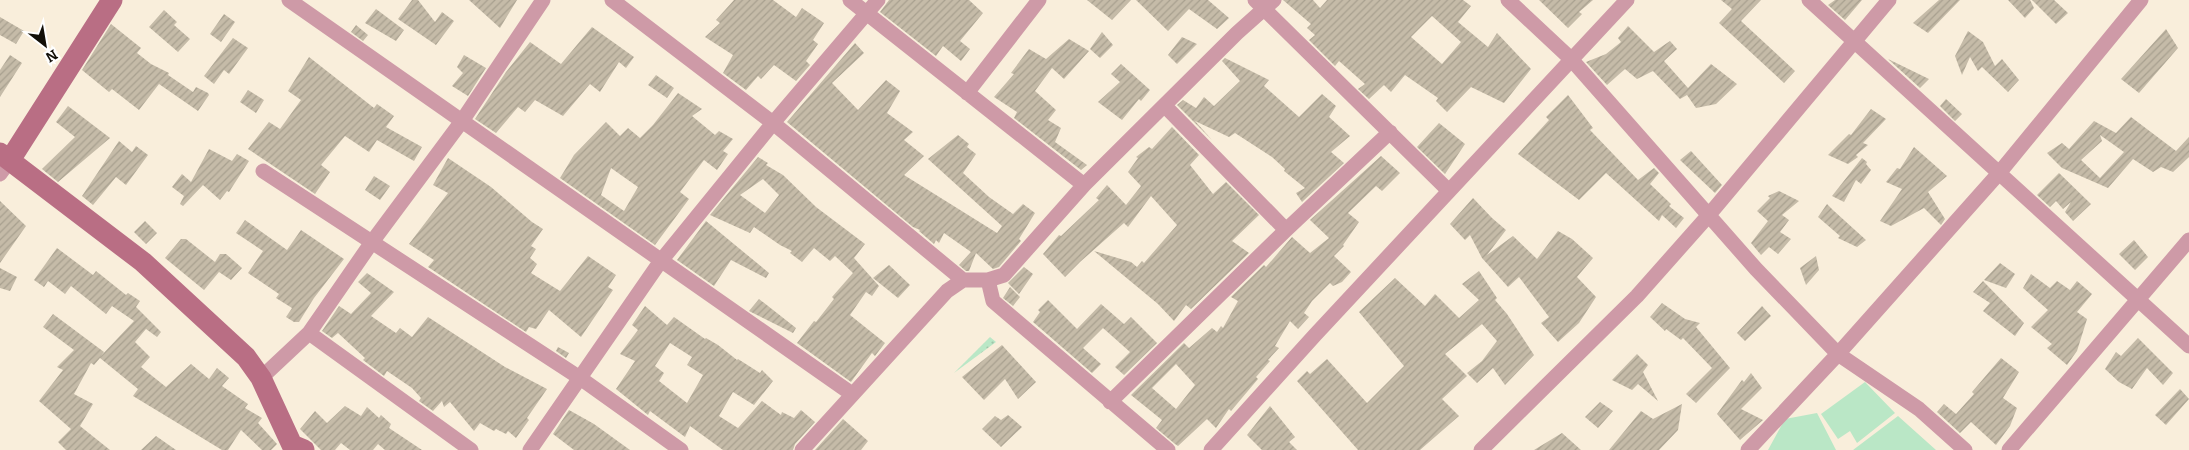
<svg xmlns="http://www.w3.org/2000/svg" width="2189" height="450" viewBox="0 0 2189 450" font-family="Bitter,serif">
<defs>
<pattern id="park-dots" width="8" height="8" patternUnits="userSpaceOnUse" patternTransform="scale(1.25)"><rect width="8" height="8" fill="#bae7c6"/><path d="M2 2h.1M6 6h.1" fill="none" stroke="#9fc5a9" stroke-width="1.8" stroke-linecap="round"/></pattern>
<pattern id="building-hatch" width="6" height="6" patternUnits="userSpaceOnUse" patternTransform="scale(1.25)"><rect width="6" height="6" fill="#c5bba8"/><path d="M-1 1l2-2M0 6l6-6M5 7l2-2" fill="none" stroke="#a8a08f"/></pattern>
</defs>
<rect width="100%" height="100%" fill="#f9eedb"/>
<path fill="#bae7c6" d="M1865 382 1895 413 1857 443 1850 431 1838 439 1821 414Z
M1817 413 1836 450H1768L1785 419Z
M1898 416 1936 450H1853Z"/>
<path fill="url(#park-dots)" d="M990 337 996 342 954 373Z"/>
<path fill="url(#building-hatch)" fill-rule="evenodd" d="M412 0H418L435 22 442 12 454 21 436 45 398 19Z
M469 0H517L500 28Z
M734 0H773L796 17 802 8 824 23 813 40 818 44 806 61 810 65 796 81 774 65 761 79 758 76 746 90 723 73 733 55 705 37 720 23 716 20Z
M889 0H969L983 13 960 41 970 49 961 61 943 46 936 56 880 12Z
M1087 0H1131L1112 20Z
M1136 0H1208L1229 18 1217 29 1189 9 1168 31Z
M1283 0H1313L1320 8 1327 0H1463L1471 6 1458 22 1488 47 1497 33 1531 69 1504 103 1471 87 1447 112 1436 101 1438 98 1405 75 1391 92 1384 85 1369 99 1358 89 1365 84 1339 61 1335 66 1309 40 1315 35 1307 28 1311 24ZM1432 16 1461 42 1442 64 1411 37Z
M1539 0H1593L1579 12 1582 14 1568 28Z
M1721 0H1761L1741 21 1795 71 1784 83 1719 23 1732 9Z
M1835 0H1862L1845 20 1828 5Z
M1939 0H1960L1928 33 1913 23Z
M2008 0H2030L2034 8 2025 18Z
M2032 0H2054L2068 13 2056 24Z
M376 9 404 30 396 41 365 23Z
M164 10 177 22 174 25 190 39 178 52 149 27Z
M224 14 235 22 221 42 210 34Z
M0 17 24 31 16 44 0 35Z
M111 24 141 48 137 53 151 64 169 73 168 75 193 92 196 87 208 93 209 95 198 111 159 84 139 110 112 89 109 92 82 70Z
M356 25 368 35 363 41 351 32Z
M1628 26 1654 52 1670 41 1677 49 1664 61 1688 88 1711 64 1737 84 1716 104 1696 108 1687 95 1680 99 1653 71 1637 79 1625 69 1607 85 1586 62 1606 54 1621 42 1618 38Z
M592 27 634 57 626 68 619 62 600 92 590 84 563 116 535 100 525 112 518 107 496 133 475 119 506 72 530 42 561 64Z
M2166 29 2178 48 2139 93 2121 79Z
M1968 31 1983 42 1995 66 2002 59 2019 80 2008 92 1982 67 1978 71 1970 57 1962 75 1955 56Z
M1102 32 1113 45 1100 58 1090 49Z
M1182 37 1197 44 1177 64 1168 55Z
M233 38 248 48 229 74 224 70 214 84 204 76Z
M1069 39 1089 51 1064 79 1052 68 1035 91 1056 110 1048 120 1061 128 1055 142 1087 165 1081 170 1014 118 1017 112 994 97 1014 74 1011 73 1029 49 1046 59Z
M855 43 864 53 832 83 858 110 886 80 900 91 887 113 913 132 904 140 924 156 904 175 997 233 1002 226 928 159 958 135 969 144 967 147 976 154 963 173 989 197 1013 214 1023 204 1035 213 1019 239 1021 241 999 267 993 269 976 253 969 271H966L959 265 971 252 944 233 939 243 936 240 934 244 919 231 920 230 913 227 787 122Z
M10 55 22 63 0 97V70Z
M464 55 486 68 468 96 452 86 463 73 457 67Z
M309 57 374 108 377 104 394 116 386 127 422 147 414 161 377 140 369 152 345 136 321 165 330 172 315 194 248 149 269 122 280 129 301 100 288 91Z
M1225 58 1269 80 1264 86 1299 117 1322 94 1336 106 1329 117 1350 136 1331 152 1344 163 1302 202 1296 193 1305 188 1284 171 1285 169 1272 157 1235 133 1229 137 1195 121 1212 140 1177 105 1183 100 1196 108 1204 97 1214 106 1240 81 1222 61Z
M1888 59 1929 79 1920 88Z
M1121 64 1150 90 1141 101 1139 99 1122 120 1098 102 1120 82 1111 74Z
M656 75 674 88 667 98 648 85Z
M248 90 264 100 256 113 240 102Z
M678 93 702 109 692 116 715 135 719 131 733 139 723 151 728 154 717 170 704 160 680 192 689 199 655 245 560 178 574 155 606 122 620 136 628 128 640 138 653 125ZM611 168 638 187 624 211 601 195Z
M1568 95 1593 128 1590 130 1638 180 1654 168 1659 173 1650 184 1671 204 1669 206 1684 218 1676 228 1662 215 1659 221 1606 173 1579 200 1518 154 1549 120 1546 117Z
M1946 99 1962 114 1955 121 1940 106Z
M68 106 110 138 58 182 42 169 75 137 56 122Z
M1871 109 1886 119 1863 143 1868 145 1856 155 1858 157 1848 164 1828 155 1849 134 1851 135Z
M2131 117 2176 151 2189 137V157L2173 172 2161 167 2153 172 2133 159 2108 188 2062 168 2047 153 2062 143 2069 149 2094 121 2116 133ZM2100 135 2124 152 2100 178 2081 160 2102 141Z
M1439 123 1465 144 1445 174 1417 147Z
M1172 127 1199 155 1190 165 1213 194 1226 182 1259 215 1232 241 1249 253 1191 309 1186 305 1174 321 1158 304 1094 251 1131 262 1137 267 1142 261 1144 263 1177 225 1151 196 1128 227 1124 223 1080 262 1065 277 1043 254 1059 235 1061 236 1099 200 1096 198 1107 185 1126 205 1141 186 1128 172 1138 158 1136 157 1149 147 1152 149Z
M119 141 132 152 136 146 148 155 126 185 116 177 93 205 82 196Z
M1914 147 1947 176 1928 192 1945 219 1941 225 1924 208 1891 226 1880 221 1902 189 1886 182 1897 168 1900 169Z
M209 149 232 161 237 154 249 161 229 192 227 191 220 200 203 185 183 206 180 204 184 196 172 187 182 174 191 182Z
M1691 151 1722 185 1715 193 1680 160Z
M1381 156 1400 173 1382 191 1376 186 1348 213 1359 222 1343 245 1344 246 1334 256 1351 272 1342 282 1333 286 1330 283 1312 301 1304 313 1309 317 1298 329 1290 321 1275 346 1279 348 1268 360 1270 361 1256 377 1258 379 1231 411 1229 409 1216 428 1207 419 1178 446 1175 444 1156 428 1162 420 1131 395 1184 343 1189 348 1212 328 1217 332 1221 326 1223 328 1238 301 1231 297 1264 265 1266 267 1292 237 1310 253 1329 238 1310 220ZM1176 364 1195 385 1176 409 1152 388Z
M758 157 768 163 766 165 783 175 816 207 865 244 854 258 879 286 872 296 866 292 850 315 885 343 875 356 872 353 851 382 797 343 814 321 816 322 834 299 832 297 853 273 835 256 830 261 814 248 802 262 790 253 792 251 780 245 754 227 750 233 710 215ZM763 179 779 195 765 213 740 195Z
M448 158 491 187 532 222 543 229 531 246 536 249 530 258 537 264 531 273 560 291 588 256 616 275 608 287 613 290 581 337 549 310 536 329 529 327 526 332 428 267 434 260 409 244 448 193 433 185Z
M1862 158 1867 162 1866 164 1871 170 1861 184 1856 180 1844 202 1832 196Z
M2059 173 2091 204 2073 221 2065 212 2071 202 2063 209 2056 201 2050 207 2037 195Z
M374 176 390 186 380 200 365 190Z
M1779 191 1799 201 1782 215 1789 220 1780 232 1791 239 1778 254 1769 247 1761 255 1751 243 1768 221 1757 211 1770 198 1768 196Z
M1473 198 1492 218 1506 230 1487 255 1513 236 1537 259 1558 231 1572 239 1593 258 1577 277 1596 297 1579 323 1558 342 1541 323 1549 317 1519 277 1508 287 1482 258 1470 235 1465 240 1450 224Z
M0 201 26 226 0 263Z
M1827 204 1834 211 1866 240 1857 247 1838 238 1840 236 1818 217Z
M245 220 287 250 301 230 344 259 314 298 299 322H294L286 317 292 308 276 298 279 294 248 273 263 251 236 233Z
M145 221 157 233 146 244 134 232Z
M706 221 769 273 766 278 731 260 714 286 677 260Z
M181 239H186L215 262 220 254H226L242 268 231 280 219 272 204 290 165 258Z
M2134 240 2148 257 2135 270 2119 254Z
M57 248 93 275 96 271 126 295 128 293 140 301 136 307 161 332 157 337 146 329 135 342 150 357 141 367 166 387 191 364 209 379 217 368 229 378 222 386 248 404 245 408 262 418 258 423 277 444 271 450H262L241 430 228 450H222L133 396 138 389 100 358 94 365 91 363 74 394 93 404 80 426 110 450H66L58 442 71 429 39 401 63 370 57 367 74 350 43 327 53 314 104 352 100 357 134 321 112 306 106 314 71 286 65 294 48 281 44 287 34 280Z
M1816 256 1819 270 1806 285 1800 268Z
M2000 263 2015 274 2006 288 1984 280Z
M889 265 910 285 898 298 873 278Z
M1024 267 1033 274 1019 294 1008 283Z
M0 268 17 277 10 291 0 288Z
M1479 271 1497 298 1495 300 1507 314 1534 355 1505 385 1493 368 1477 383 1467 373 1482 361 1497 341 1482 324 1445 354 1467 376 1442 399 1459 416 1420 450H1358L1297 381 1307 371 1310 374 1327 359 1367 403 1404 366 1359 312 1395 278 1425 306 1435 294 1459 318 1479 300 1462 284Z
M367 273 394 292 371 316 396 333 400 328 412 337 428 317 505 367 547 389 527 418 529 420 516 438 508 431 506 434 496 429 494 431 480 423 474 431 450 402 444 407 442 401 433 411 419 401 421 398 412 388 387 371 384 376 363 360 365 358 338 333 332 338 322 331 339 306 351 314 371 293 358 282Z
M2031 274 2050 288 2057 281 2070 290 2077 281 2092 294 2077 312 2087 319 2077 351 2067 365 2047 348 2052 344 2031 327 2048 310 2023 288Z
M1983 281 2024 323 2015 336 1983 311 1990 303 1973 292Z
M1010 287 1020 297 1013 306 1003 298Z
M759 299 796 328 793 333 749 311Z
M1048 300 1077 329 1101 304 1124 324 1131 317 1157 343 1124 375 1115 367 1130 352 1103 328 1083 348 1101 364 1092 373 1033 322 1040 312 1038 310Z
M1662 303 1685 319 1700 323 1696 327 1730 368 1696 403 1686 394 1712 368 1683 338 1681 340 1666 329 1665 331 1650 317Z
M645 306 667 325 674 317 705 339 706 338 718 345 737 360 738 359 760 373 762 370 773 381 754 405 733 392 719 416 738 428 762 401 781 415 782 412 794 418 801 410 815 422 795 444 793 450H723L690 426 685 437 650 411 648 415 616 389 635 361 620 354 638 330 632 325ZM670 343 692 357 687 365 703 375 687 403 659 381 664 373 655 366Z
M1762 306 1771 316 1745 341 1737 333Z
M2138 338 2173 373 2163 385 2147 368 2132 389 2119 382 2105 369 2116 352 2121 356Z
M1002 345 1036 382 1018 399 1005 379 984 400 962 377Z
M558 347 569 353 566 358 556 351Z
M1637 354 1648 365 1643 372 1658 401 1638 384 1632 390 1612 380Z
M2001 358 2019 372 2003 398 2017 408 2010 426 1996 445 1971 422 1960 433 1937 412 1944 404 1956 414 1974 394 1972 392Z
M1751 373 1762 388 1741 409 1763 420 1740 440 1717 414 1742 380 1744 382Z
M2180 389 2189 399 2166 425 2155 415Z
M1600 402 1613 411 1598 428 1585 417Z
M1682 404 1678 430 1659 450H1609L1641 411 1653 419Z
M345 406 361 416 367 407 379 418 381 415 391 424 389 428 422 450H385L378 444 373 450H350L341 443 335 450H321L300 429 315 411 327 423Z
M1270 406 1295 437 1289 442 1297 450H1262L1247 435Z
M569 410 594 424 630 450H574L553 434Z
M1008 415 1022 427 1001 447 982 429 995 416 1001 420Z
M843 419 868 441 861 450H815Z
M1562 433 1581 450H1534Z
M156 436 176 450H141Z"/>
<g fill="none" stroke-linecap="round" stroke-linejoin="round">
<path stroke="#ce9aa7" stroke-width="15" d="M289 0 852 394
M612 0 773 123 963 280
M850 0 1084 185
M1255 0 1449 191
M1508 0 1571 59 1756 269 1838 354 1919 409 1965 450
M1809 0 2189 346
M967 93 1039 0
M1165 106 1286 230
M263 171 580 378 681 450
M0 174 10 160
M988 280 993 301 1168 450
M309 333 471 450
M261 378 309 333 372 242 462 121 543 0
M1110 402 1286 230 1390 132
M530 450 660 262 773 123 878 0
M802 450 947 291 963 280H988L1004 275 1084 185 1237 33 1274 0
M1211 450 1315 335 1627 0
M1481 450 1637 296 1708 216 1889 0
M1748 450 1838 354 2000 172 2141 0
M2009 450 2189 240"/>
<path stroke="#b96e84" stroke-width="21" d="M0 153 143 262 246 357 261 378 292 445 304 450
M10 160 112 0"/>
</g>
<g transform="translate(45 45) rotate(149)" stroke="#ffffff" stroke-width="4" paint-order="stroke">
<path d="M0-4L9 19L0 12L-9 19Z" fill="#120f08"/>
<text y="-8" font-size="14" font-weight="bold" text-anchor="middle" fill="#120f08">N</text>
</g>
</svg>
